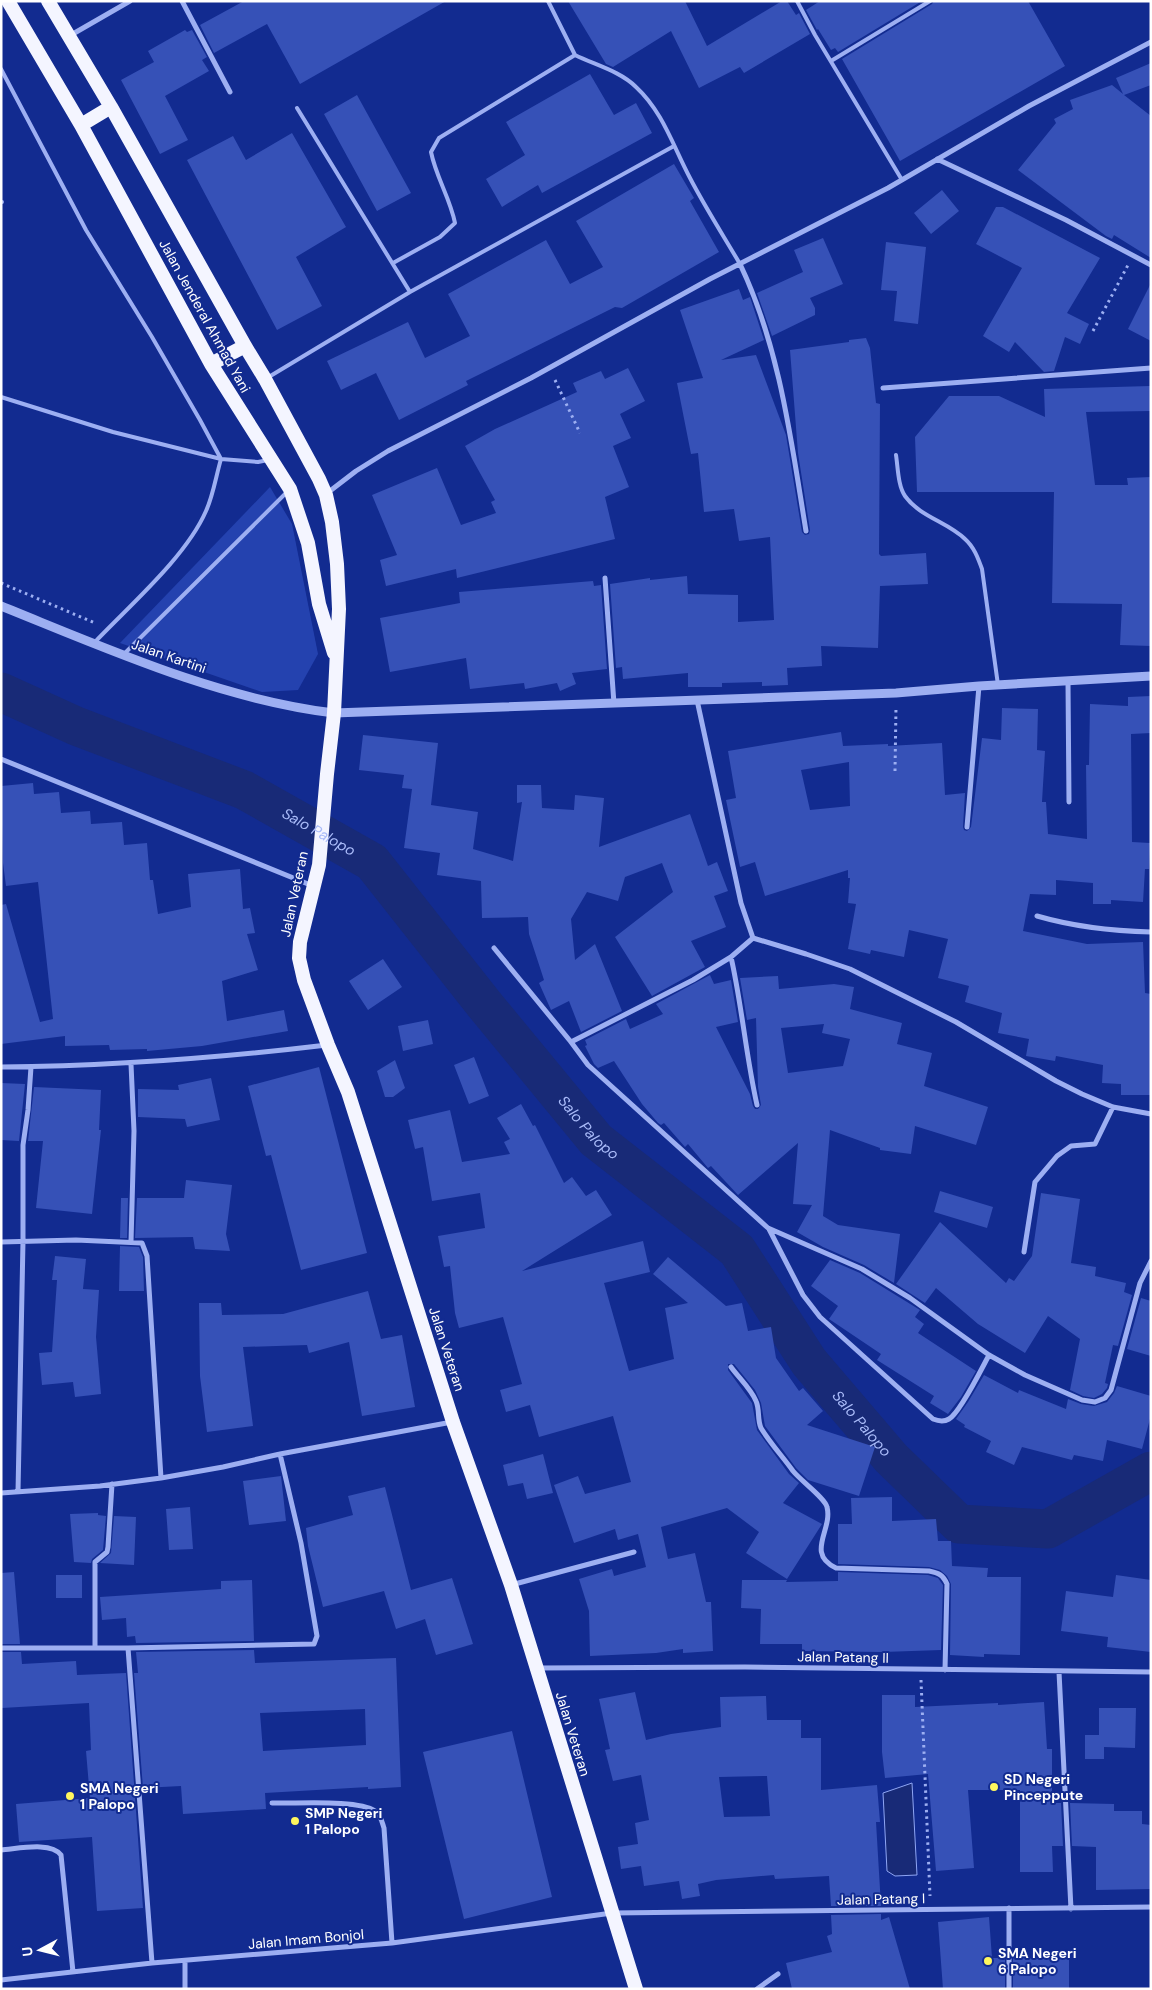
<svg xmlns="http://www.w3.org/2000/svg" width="1152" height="1990" viewBox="0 0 1152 1990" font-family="'DM Sans',sans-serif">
<rect width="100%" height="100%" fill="#122b90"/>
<path fill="#2442af" d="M270 487 292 524 318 654 298 690 262 692 120 643Z"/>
<path fill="#182a77" stroke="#8fa6f5" d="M912 1783 917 1875 895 1876 887 1871 883 1793Z"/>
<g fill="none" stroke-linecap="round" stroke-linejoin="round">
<path stroke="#182a77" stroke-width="39" id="s1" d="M1 692 76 726 244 790 372 862 484 1004 596 1140 737 1250 809 1362 891 1458 959 1524 1048 1529 1151 1471"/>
</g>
<path fill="#3651b7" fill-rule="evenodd" d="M244 1H446L300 84 267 24 214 53 200 25Z
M568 1H685L707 46 782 1H787L796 15 799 13 810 34 744 73 740 67 699 88 671 31 613 67 606 64Z
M820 1H922L838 52 835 48 831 50 818 29 817 30 806 10Z
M934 1H1028L1065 66 900 161 842 59 932 4Z
M185 30 187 32 192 30 207 57 202 60 209 71 165 96 188 140 160 154 121 80 154 62 148 51Z
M1151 63V85L1124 95 1151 116V258L1114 235 1112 239 1106 236 1018 170 1056 123 1054 119 1073 109 1070 100 1112 85 1123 94 1116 78Z
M590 74 614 115 636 103 652 133 542 193 538 185 502 207 486 179 525 155 506 122Z
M357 95 411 193 377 211 324 114Z
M292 133 346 227 296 257 322 306 277 330 187 160 233 136 246 160Z
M674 164 694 198 690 201 719 252 622 308 615 307 466 381 468 385 399 420 376 373 341 390 327 361 408 322 425 358 470 336 448 294 546 240 570 284 603 267 576 221Z
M942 190 959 211 931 234 914 213Z
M996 207H1003L1100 258 1067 313 1089 324 1080 344 1065 337 1054 371 1044 372 1015 342 1009 352 983 336 1022 268 976 244Z
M823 238 843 284 810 298 815 308V315L772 336 757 293 803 272 794 250Z
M886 242 926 247 918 324 894 321 897 291 881 290Z
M1151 283V341L1128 329Z
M739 289 743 300 750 297 764 340 721 360 756 355 786 435 802 532 805 535 809 534 810 530 798 453 790 350 849 342V340L866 338 870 348 876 403 880 404 879 554 881 556 926 553 928 584 880 586 878 648 821 646 822 666 787 668 788 685 762 686V682L722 683V687H688V673L623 679 622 667 616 668 610 584 650 578V580L687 576 688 594 738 595V622L774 620 770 537 739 541 734 509 704 512 698 453 691 454 677 383 703 378 680 310Z
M628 368 645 401 620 414 631 438 613 446 629 487 605 497 615 539 457 578 456 569 386 586 380 560 397 555 372 495 437 468 461 525 496 513 491 502 495 500 465 446 495 429 577 392 573 383 601 371 605 379Z
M1150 386 1151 411 1086 412 1095 485H1128L1127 478 1151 477V646L1120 645 1122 604 1052 603 1054 492H917L915 437 949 396H999L1045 417 1044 389Z
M593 581 594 586 601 585 607 669 572 673 576 684 560 691 557 683 525 689 524 683 470 689 466 658 390 672 380 618 460 603 459 592Z
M1151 696V733L1131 734 1132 842 1150 843 1149 869H1145L1143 902 1111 900V904H1093V883L1056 880V895L1030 894 1023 931 1087 944 1143 942 1145 993 1151 994V1095H1121V1084L1102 1083 1103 1065 1056 1056 1055 1061 1026 1056 1029 1039 998 1033 1002 1013 965 1002 969 986 938 978 948 939 909 930 904 957 871 950 870 954 848 949 856 904 848 903 850 878H848V870L765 896 755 862 740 867 726 800 736 798 728 751 841 732 843 746 888 744V746L942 743 945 795 965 793 963 827 964 830 967 831 971 827 982 738 1001 740 1002 708 1038 709 1037 750 1045 751 1042 802H1046L1048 834 1087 839 1086 765H1089L1090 704 1128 706V697ZM849 762 850 806 810 810 801 770Z
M363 735 438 743 431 805 478 812 473 849 513 861 522 802 517 803V785H541L542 808 574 810 575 795 604 798 599 847 690 814 708 866 717 862 728 891 714 896 726 927 691 941 705 967 652 996 615 937 673 892 662 863 625 877 618 901 587 892 571 919 575 960 595 944 622 1011 581 1032 569 1001 551 1010 539 983 544 980 529 934 528 917 482 918 481 881 437 875 440 853 404 848 412 789 402 788 404 775 359 770Z
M33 783 34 794 59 792 61 813 90 811 91 824 122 822 124 845 147 843 150 880H153L158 914 191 907 188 874 240 869 243 909 250 908 255 933 247 934 258 970 222 981 227 1021 284 1010 288 1031 202 1046 147 1051V1049L110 1050 109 1045 65 1046V1036L1 1044V905L6 904 40 1022 53 1019 38 882 6 886 3 863 1 786Z
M383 959 402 987 368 1010 349 981Z
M710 975 714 984 731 980 738 1022 716 1027 750 1094 753 1106 755 1109H758L761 1105 758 1087 756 1018 747 1020 740 978 778 976 779 989 834 984 854 987 850 1009 902 1023 897 1044 932 1053 924 1086 988 1107 976 1145 915 1126 911 1154 880 1150V1148L830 1130 823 1216 838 1225 900 1234 894 1283 864 1265 823 1247 797 1232 812 1205 793 1204 798 1143 738 1195 711 1166 708 1168 688 1144 685 1147 664 1123 661 1125 658 1123 642 1104 614 1061 598 1068 594 1064 585 1046 587 1045 585 1040 626 1019 630 1029 663 1014 656 1004ZM824 1024 822 1033 850 1039 843 1066 788 1073 781 1028Z
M428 1020 433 1044 403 1051 398 1026Z
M474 1057 489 1096 469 1104 454 1065Z
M395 1060 405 1088 393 1097H385L377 1071Z
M319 1067 367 1253 301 1270 271 1155 266 1156 248 1086Z
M211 1078 220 1120 187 1127 185 1119 138 1117V1089L179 1090 178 1085Z
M1 1083 25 1084 19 1141 1 1140Z
M34 1087 101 1090 99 1130H101L92 1214 36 1208 43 1141H28Z
M521 1104 533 1126 535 1125 564 1183 572 1177 586 1196 596 1190 612 1215 522 1271 643 1241 650 1272 604 1283 629 1371 674 1359 665 1308 688 1303 653 1274 668 1257 726 1306 742 1303 748 1331 771 1327 776 1358 799 1391 803 1388 823 1411 807 1425 875 1447 859 1496 808 1480 796 1468 765 1426 761 1403 755 1390 734 1364H728V1370L752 1403 757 1430 789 1474 799 1483 783 1503 822 1524 787 1579 746 1553 759 1532 727 1508 661 1527 668 1559 695 1553 706 1602H711L713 1651 683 1653V1649L656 1653 590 1656 589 1611 579 1579 612 1569 614 1576 646 1567 638 1534 618 1540 615 1529 574 1543 554 1485 578 1476 585 1494 631 1482 613 1416 539 1437 530 1405 506 1412 500 1390 522 1384 503 1317 459 1328 455 1313 450 1266 444 1267 438 1236 485 1228 480 1193 432 1201 423 1147 415 1149 408 1120 450 1110 462 1162 510 1154 504 1142 510 1139 497 1118Z
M186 1180 232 1185 226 1234 230 1251 195 1249 193 1237 135 1238 137 1198H184Z
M940 1191 993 1207 987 1228 934 1212Z
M1041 1193 1080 1199 1071 1263 1096 1267 1095 1276 1126 1283 1124 1292 1132 1295 1118 1346 1113 1345 1105 1383 1108 1384 1107 1388 1102 1394 1094 1398 1083 1396 1070 1390 1080 1339 1048 1316 1025 1353 978 1324 936 1288 925 1303 896 1284 940 1222 1006 1283 1009 1278 1014 1281 1032 1256Z
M121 1198H128L127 1238H120Z
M120 1246 139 1247 143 1257 144 1291H119Z
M55 1256 86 1259 83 1289 99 1290 96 1337 101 1394 75 1397 73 1382 42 1385 39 1353 52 1352 57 1280H52Z
M830 1260 860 1273 920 1310 915 1317 924 1324 918 1333 976 1371 961 1397 948 1414 930 1403 934 1396 877 1360 881 1354 829 1319 838 1306 811 1286Z
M368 1291 381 1339 402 1335 415 1407 362 1416 349 1342 309 1353 307 1345 243 1347 253 1426 207 1432 200 1376 199 1303H221L222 1315 283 1314Z
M1141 1298 1151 1301V1356L1127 1349Z
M984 1375 1018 1393 1019 1390 1066 1409 1068 1399 1081 1404 1094 1406 1107 1402 1114 1393 1117 1386 1151 1396V1415L1142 1449 1107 1440 1103 1461 1074 1455 1072 1460 1022 1447 1014 1465 986 1452 991 1441 964 1427 965 1425 956 1419 968 1402Z
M543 1454 553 1493 527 1499 523 1483 508 1486 503 1465Z
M281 1476 286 1521 249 1525 243 1481Z
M385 1487 411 1590 452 1578 473 1644 436 1655 425 1619 396 1629 384 1591 323 1607 308 1546 306 1528 353 1515 348 1496Z
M892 1497V1521L936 1519 938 1541H951L952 1566 988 1568 987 1577H1021L1020 1655 984 1654V1657L950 1655 951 1584 947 1576 940 1570 929 1567 838 1564V1524H852L851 1498Z
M190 1507 193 1549 169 1550 166 1509Z
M98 1513V1515L106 1516 103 1550 92 1559 91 1563 74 1562 70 1514Z
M114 1516 136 1517 134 1565 100 1563 111 1553Z
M14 1572 20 1644H1V1573Z
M838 1572 928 1575 938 1578 943 1585 941 1650 883 1652 802 1651V1644H760L761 1609 741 1608 742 1580H787L786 1582 838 1581Z
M56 1575H82V1598H56Z
M1116 1575 1151 1580V1652L1107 1647 1108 1637 1061 1631 1066 1591 1113 1597Z
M252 1580 254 1641 136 1643 135 1636 127 1637 126 1618 102 1620 100 1597 221 1589V1581Z
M254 1650 255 1663 396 1658 401 1787 368 1789V1787L265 1793 266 1809 183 1814 181 1786 143 1788 134 1673H138L136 1652ZM365 1709 366 1745 263 1751 260 1713Z
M1 1652H21L22 1664 76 1661 77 1675 126 1673 143 1908 97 1911 92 1837 19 1842 16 1804 90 1798 86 1751 91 1750 89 1703 2 1708Z
M635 1692 646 1740 671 1734 721 1727 720 1697 766 1696 767 1720H801V1738H821V1790L877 1785 880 1822H876L881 1906H831L829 1876 775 1879 774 1875 716 1880 698 1884 700 1896 682 1899 679 1881 644 1886 641 1866 621 1869 618 1847 638 1844 635 1823 649 1820 641 1775 613 1781 605 1750 610 1749 599 1699ZM767 1776 770 1816 724 1817 719 1777Z
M882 1695H915V1707L998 1703V1705L1044 1702 1047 1749H1052V1803H1061L1063 1846H1052L1053 1872H1020V1790H968L974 1868 936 1871 928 1774 885 1778 882 1752Z
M1099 1708H1136L1135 1748 1104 1747V1759H1085V1735H1099Z
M512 1731 552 1897 464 1919 423 1752Z
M1070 1803 1114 1804V1811H1142V1824L1151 1825V1889L1096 1890V1847L1072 1846Z
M881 1914V1920L889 1917 910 1989H792L786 1963 832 1952 827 1936 832 1934 831 1915Z
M989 1917 992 1958H1005V1989H943L938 1922Z
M1013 1958 1069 1959V1989H1013Z"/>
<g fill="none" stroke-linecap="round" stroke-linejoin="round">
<path stroke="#9daff2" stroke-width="3" stroke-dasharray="2.5 4" stroke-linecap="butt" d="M1093 331 1128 265
M555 380 580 433
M1 583 95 623
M895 771 896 707
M921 1680 930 1896"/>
<path stroke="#9daff2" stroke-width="4" d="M797 1 815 35 902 180
M575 55C595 65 620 71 636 87 663 112 673 146 690 178 705 207 723 235 740 264
M831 61 930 1
M1 69 86 230 152 337 200 420 221 459 113 432 1 397
M297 108 410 292
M1 202H2
M393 263 440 237 455 223C450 198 436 177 431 152L439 138 575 55 548 1
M267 378 410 292 674 146
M896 455C898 468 898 486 905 496 920 517 948 522 965 539 974 547 978 558 982 569L998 685
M94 643C129 606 186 557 206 511 213 496 216 476 221 459L258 462 268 460
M123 655 288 491"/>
<path stroke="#9daff2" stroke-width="5" d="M182 1 230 92
M71 35 130 1
M937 159 1066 220 1151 265
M740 264C780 348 791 440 806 531
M883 388 1151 368
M326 494 356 471 388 451 531 378 710 279 888 188 1029 106 1151 42
M605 578 614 704
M1068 682 1069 802
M697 700 741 903 753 938
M1 759 313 886
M967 827 979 686
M1037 916C1075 927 1111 931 1151 932
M753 938 731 957 693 980 571 1042 588 1065 768 1228 862 1269 910 1298 989 1355 1025 1375 1082 1400 1095 1402 1105 1398 1111 1390 1140 1283 1151 1261
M753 938 806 954 850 969 956 1022 1056 1081 1082 1094 1113 1107 1151 1114
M494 948 571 1042
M731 957C742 1006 746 1056 757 1105
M1 1067C111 1066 219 1058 327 1045
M769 1229 803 1295 820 1317 933 1419C938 1421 944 1422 949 1419 960 1413 982 1368 989 1355
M1 1242 76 1240 142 1243 147 1256 161 1478
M131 1242 134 1131 131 1064
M1024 1252 1035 1182 1057 1156 1071 1146 1095 1144 1113 1107
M731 1367C739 1378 751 1389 756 1401 760 1410 757 1419 761 1428 770 1443 783 1457 793 1471 801 1481 825 1498 827 1507 833 1530 805 1553 836 1568L929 1571C939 1573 943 1575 947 1584L945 1670
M18 1492 23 1241V1145L28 1110 31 1067
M1 1493 100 1486 161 1478 223 1467 280 1454 452 1422
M511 1585 634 1552
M95 1647V1562L107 1552 108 1547 112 1484
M1 1648H128L152 1963
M128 1648 314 1644 317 1636 301 1543 280 1454
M538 1668 745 1667 1151 1672
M1059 1672 1071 1909
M272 1803C295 1804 358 1799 375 1811 381 1815 382 1822 384 1828L392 1943
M1 1850C17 1849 51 1841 61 1855L73 1972
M1009 1908V1989
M185 1961V1989
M1 1980 152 1963 392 1943 612 1913 1151 1907
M757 1989 778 1974"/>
<path stroke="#9daff2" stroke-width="9" d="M1 606C108 649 219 699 334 713L896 693 979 686 1151 676"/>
<path stroke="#f4f5ff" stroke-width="14" d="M8 1 81 125 211 364 290 489 308 543 319 604 334 653
M48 1 111 107 245 346 265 379 319 479 326 495 332 522 337 564 339 609 334 713 327 774 319 865 300 942 299 958 304 980 328 1045 348 1092 453 1422 511 1585 636 1989
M81 125 111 107
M211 364 245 346"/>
</g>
<g fill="#fff75e" stroke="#122b90" stroke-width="2">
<circle cx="994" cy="1787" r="5"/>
<circle cx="70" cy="1796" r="5"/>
<circle cx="295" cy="1821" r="5"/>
<circle cx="988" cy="1961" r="5"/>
</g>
<g text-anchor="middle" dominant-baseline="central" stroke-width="4" stroke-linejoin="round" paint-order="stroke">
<g font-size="14" fill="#fff" stroke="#122b90">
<text transform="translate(205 316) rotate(61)">Jalan Jenderal Ahmad Yani</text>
<text transform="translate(169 656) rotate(19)">Jalan Kartini</text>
<text transform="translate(294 894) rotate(-78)">Jalan Veteran</text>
<text transform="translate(447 1349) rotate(72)">Jalan Veteran</text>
<text transform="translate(843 1657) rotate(1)">Jalan Patang II</text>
<text transform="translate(573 1734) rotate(73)">Jalan Veteran</text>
<text transform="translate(881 1899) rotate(-1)">Jalan Patang I</text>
<text transform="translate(306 1939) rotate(-5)">Jalan Imam Bonjol</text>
</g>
<g font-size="14" font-weight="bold" fill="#fff" stroke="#122b90" text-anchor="start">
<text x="1004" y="1779">SD Negeri<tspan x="1004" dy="16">Pinceppute</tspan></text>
<text x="80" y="1788">SMA Negeri<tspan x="80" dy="16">1 Palopo</tspan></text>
<text x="305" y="1813">SMP Negeri<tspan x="305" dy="16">1 Palopo</tspan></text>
<text x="998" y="1953">SMA Negeri<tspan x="998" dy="16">6 Palopo</tspan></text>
</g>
<g font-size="15" font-style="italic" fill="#a9bbf9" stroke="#122b90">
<text stroke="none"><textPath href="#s1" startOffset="348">Salo Palopo</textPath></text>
<text stroke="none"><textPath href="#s1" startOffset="752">Salo Palopo</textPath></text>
<text stroke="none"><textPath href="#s1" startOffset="1159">Salo Palopo</textPath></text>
</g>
</g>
<rect width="1152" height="1990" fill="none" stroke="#ffffff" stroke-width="5"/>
<g transform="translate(40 1950) rotate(263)" stroke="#122b90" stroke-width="4" paint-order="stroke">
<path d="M0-4L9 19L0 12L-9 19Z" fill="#ffffff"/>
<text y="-8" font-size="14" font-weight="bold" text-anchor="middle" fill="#ffffff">U</text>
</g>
</svg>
